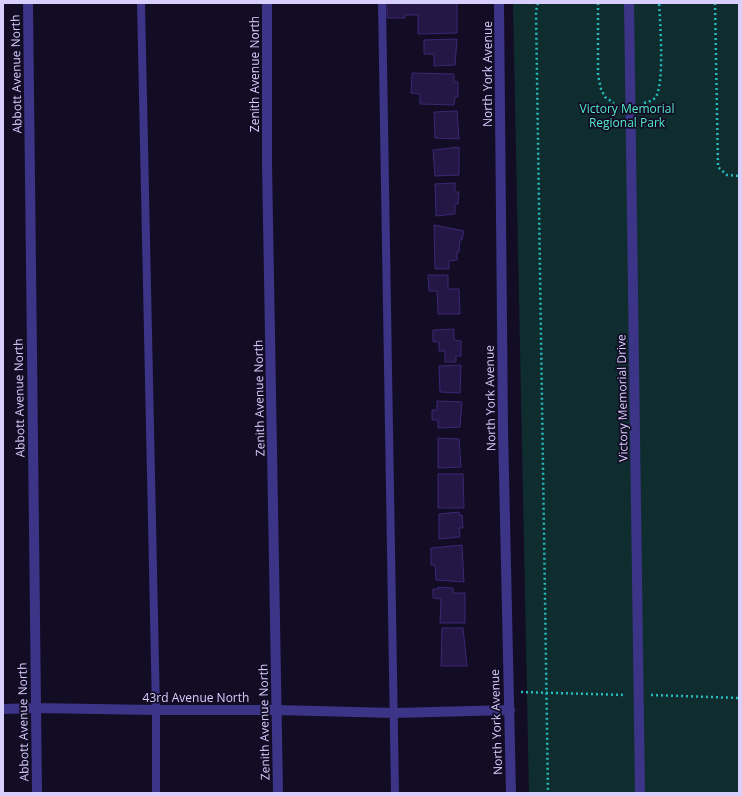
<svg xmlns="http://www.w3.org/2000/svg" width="742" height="796" viewBox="0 0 742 796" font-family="'Open Sans',sans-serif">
<rect width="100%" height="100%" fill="#120c24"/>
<path fill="#0f2d2e" d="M513 3H739V793H529Z"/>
<path fill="#241746" stroke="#3c2774" d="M387 3H405V4L417 3H457V33L418 34V15H405V18H387Z
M457 39 455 65 434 66V54H424V40Z
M412 73 454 74V82H458V97H455L454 105 420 104V94L411 93Z
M457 111 459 139 435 138 434 112Z
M459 147V175L435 176 433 150Z
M455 183V192H459L458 204H455V214L436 216 435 184Z
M434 225 464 231 462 240H460L459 252H457V260L449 261V269H435Z
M428 275H448V289H459L460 314H438L437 291H429Z
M454 329V340L461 341V356H456V362H445V351H439V342H433V330Z
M461 365 460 393 440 392 439 366Z
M437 401 462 402 460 427 438 428V420H432V410H437Z
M438 438 459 439 461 467 438 468Z
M438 474H463L464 508H438Z
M459 512V515H462L463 528H459L460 537 439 539V514Z
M462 545 464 582 436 580 435 565H431V548Z
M438 587 453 588V593H465V623H440L441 599 433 598V589H438Z
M442 628H463L467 666H441Z"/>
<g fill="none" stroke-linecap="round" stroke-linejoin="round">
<path stroke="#25bcbd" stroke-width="2.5" stroke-dasharray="2 3" stroke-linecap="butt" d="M538 3 536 11 548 793
M598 3V75L601 89 605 97 614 103
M715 3 718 167 727 175 739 176
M644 103C648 102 652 101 655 98 665 87 660 20 659 3
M521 692 626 695
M651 695 739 698"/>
<path stroke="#3c3486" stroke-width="8" d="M141 3 156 710V793
M382 3 395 793"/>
<path stroke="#3c3486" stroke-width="10" d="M28 3 37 793
M267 3V163L278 793
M499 3 503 429 511 793
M3 709 35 708 156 710H277L394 713 510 710"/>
<path stroke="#3c3486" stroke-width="10" d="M629 3 640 793"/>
</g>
<g text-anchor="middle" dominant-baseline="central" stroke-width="3.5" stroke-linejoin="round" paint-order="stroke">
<g font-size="12" fill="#d8cfff" stroke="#120c24">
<text transform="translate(16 74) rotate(-91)">Abbott Avenue North</text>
<text transform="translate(254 74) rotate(-90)">Zenith Avenue North</text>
<text transform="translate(487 74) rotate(-90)">North York Avenue</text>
<text transform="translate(19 398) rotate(-91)">Abbott Avenue North</text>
<text transform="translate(259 398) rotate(-91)">Zenith Avenue North</text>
<text transform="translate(490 398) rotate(-91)">North York Avenue</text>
<text transform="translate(622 398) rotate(-91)">Victory Memorial Drive</text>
<text x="196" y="697">43rd Avenue North</text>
<text transform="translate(23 722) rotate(-91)">Abbott Avenue North</text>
<text transform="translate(264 722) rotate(-91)">Zenith Avenue North</text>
<text transform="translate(496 722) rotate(-92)">North York Avenue</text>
</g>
<g font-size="12" fill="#53e8cc" stroke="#120c24">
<text x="627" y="108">Victory Memorial<tspan x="627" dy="14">Regional Park</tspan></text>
</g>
</g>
<rect width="742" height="796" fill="none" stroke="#d8cfff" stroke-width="8"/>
</svg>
